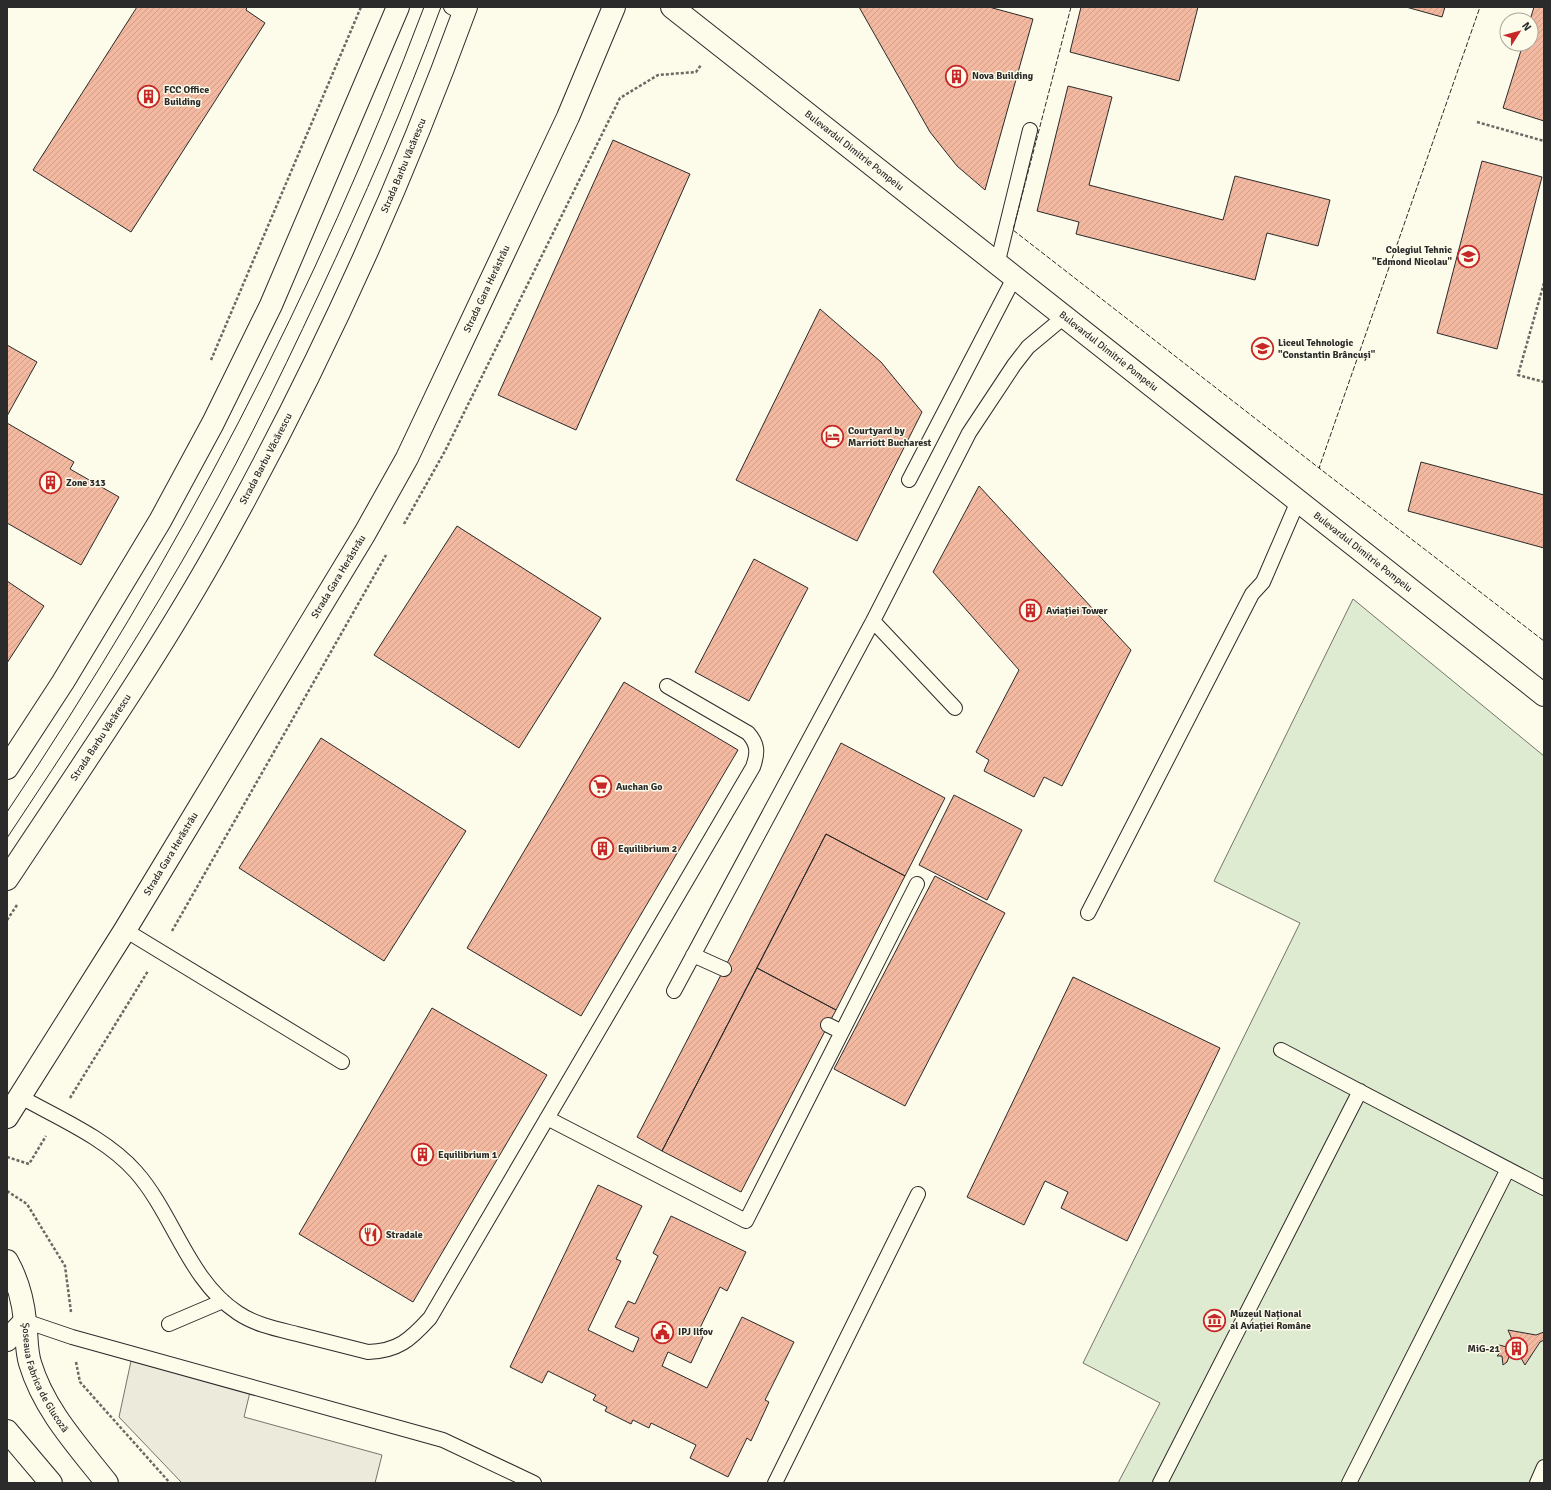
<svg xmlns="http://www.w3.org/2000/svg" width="1551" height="1490" viewBox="0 0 1551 1490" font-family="Signika,sans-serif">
<defs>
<pattern id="building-hatch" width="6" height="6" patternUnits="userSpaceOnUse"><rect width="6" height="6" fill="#f2b8a0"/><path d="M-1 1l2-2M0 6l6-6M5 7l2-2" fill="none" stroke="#d09e8a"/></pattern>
</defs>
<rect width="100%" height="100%" fill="#fdfbea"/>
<path fill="#deebd1" stroke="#74746e" d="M1353 599 1544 756V1483H1118L1160 1403 1083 1363 1300 923 1214 881Z"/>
<path fill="#eceadb" stroke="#74746e" d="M131 1361 250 1392 244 1417 382 1455 375 1483H182L119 1417Z"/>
<path fill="url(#building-hatch)" stroke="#2b2b2b" d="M137 7H247L246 10 265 23 131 232 33 170Z
M859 7H989L1033 19 985 190 957 166 930 132Z
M1081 7H1198L1179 81 1070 52Z
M1406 7H1445L1442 17Z
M1534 7H1544V121L1503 108 1523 44H1531L1530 20Z
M1068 86 1112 97 1089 185 1223 220 1235 176 1330 200 1318 246 1267 233 1255 280 1076 234 1079 222 1037 211Z
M613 140 690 174 576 430 498 395Z
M1482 161 1542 177 1497 349 1437 333Z
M820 309 881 362 922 412 857 541 736 480Z
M7 345 37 362 7 416Z
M7 423 74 462 70 469 119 497 81 565 7 523Z
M1421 462 1544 495V548L1408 511Z
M979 486 1131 650 1062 786 1044 777 1034 797 984 771 989 760 976 752 1019 670 933 572Z
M457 526 601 618 519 748 374 655Z
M754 559 808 588 749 701 695 672Z
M7 581 44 606 7 663Z
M624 682 738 750 581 1016 467 948Z
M321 738 466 831 384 961 239 868Z
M841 743 945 798 905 876 826 834 662 1151 637 1137Z
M954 795 1022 830 987 900 919 865Z
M826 834 905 876 836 1010 757 968Z
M935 876 1005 913 905 1106 834 1069Z
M757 968 836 1010 741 1192 662 1151Z
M1073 977 1220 1048 1127 1241 1061 1208 1068 1192 1045 1181 1024 1225 967 1197Z
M432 1008 547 1075 413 1302 299 1234Z
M598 1185 642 1206 616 1259 621 1261 588 1330 633 1352 639 1338 615 1327 628 1301 635 1304 658 1256 653 1253 671 1216 746 1252 727 1291 720 1287 697 1334 703 1337 691 1363 668 1352 662 1366 707 1388 742 1317 794 1342 765 1400 769 1402 751 1441 747 1438 728 1477 690 1458 696 1445 651 1423 649 1428 633 1420 631 1424 605 1411 607 1407 593 1400 596 1395 548 1371 542 1383 510 1367Z
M1508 1330 1536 1335 1544 1332V1340L1540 1342 1525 1365 1517 1351 1510 1354 1507 1362 1503 1365 1502 1356H1497L1501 1352 1494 1347 1499 1345 1507 1347 1514 1344Z"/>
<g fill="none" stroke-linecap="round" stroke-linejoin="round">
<defs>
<path id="service" d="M451 7 464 14
M997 265 1030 130
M909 480 1014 278
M873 621 955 708
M1088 913 1252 594 1263 582 1298 501
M125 930 342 1062
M693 955 724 969
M674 991 873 621 969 433 1014 365 1028 347 1064 317
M828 1025 842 1032
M1281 1050 1544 1188
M19 1096C58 1118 106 1138 136 1172 174 1215 188 1280 238 1313 256 1325 277 1329 297 1334 321 1340 344 1346 368 1352 398 1351 410 1340 430 1318L753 767C758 753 758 744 748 733L667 686
M547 1118 746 1221 917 884
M25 1321 72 1337 443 1440 534 1483
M169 1324 223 1301
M775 1483 918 1194
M1160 1483 1360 1091
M1349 1483 1508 1169
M1537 1483 1544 1467"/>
<g id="tertiary">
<path id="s1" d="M672 7 1544 695"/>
<path id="s2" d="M7 1117 125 930 365 533 407 458 568 117 614 7"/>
</g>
<g id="primary">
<path d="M7 768 63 682 160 521 213 423 271 305 398 7"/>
<path id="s3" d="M7 879C77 773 150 668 213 557 312 381 397 196 466 7"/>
<path id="s4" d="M7 1261C17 1279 23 1300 25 1321 27 1335 26 1350 30 1363 44 1410 78 1446 107 1483"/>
<path d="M7 1340 25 1321"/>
<path d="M7 1431 51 1483"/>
</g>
</defs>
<use href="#service" stroke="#2b2b2b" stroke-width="16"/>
<use href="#tertiary" stroke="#2b2b2b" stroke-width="24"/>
<use href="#primary" stroke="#2b2b2b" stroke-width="24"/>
<path stroke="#6a6964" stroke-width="2.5" stroke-dasharray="3 2" stroke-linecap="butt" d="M1477 122 1544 141
M1544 283 1518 375 1544 382
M211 360 361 7
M404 524 445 451 620 98 658 75 696 72 701 65
M7 920 17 905
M172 931 386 555
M70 1098 148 971
M7 1157 29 1164 46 1136
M7 1191 27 1204 65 1266 71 1312
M76 1362 80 1382 170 1483"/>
<use href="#service" stroke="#fdfbea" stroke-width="14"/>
<use href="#tertiary" stroke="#fdfbea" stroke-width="22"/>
<use href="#primary" stroke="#fdfbea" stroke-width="22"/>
<path stroke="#2b2b2b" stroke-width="1" d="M7 812C176 561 317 291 424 7
M7 838C67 748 126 657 181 563 232 476 276 386 319 294 363 200 405 105 441 7"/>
<path stroke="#2b2b2b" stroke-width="1" stroke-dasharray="5 2" stroke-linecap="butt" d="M1071 7 1013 230 1319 468 1480 7
M1320 466 1319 468 1544 641"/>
</g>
<defs>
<symbol id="building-ring" viewBox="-11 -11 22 22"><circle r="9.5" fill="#fdfbea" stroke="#c62828" stroke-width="1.5"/><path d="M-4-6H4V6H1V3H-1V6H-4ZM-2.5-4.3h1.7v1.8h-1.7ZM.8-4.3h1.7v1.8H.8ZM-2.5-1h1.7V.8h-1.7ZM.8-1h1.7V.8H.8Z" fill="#c62828"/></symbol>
<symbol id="school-ring" viewBox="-11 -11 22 22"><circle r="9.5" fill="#fdfbea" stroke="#c62828" stroke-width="1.5"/><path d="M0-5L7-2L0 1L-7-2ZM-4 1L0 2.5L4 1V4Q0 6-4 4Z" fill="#c62828"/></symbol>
<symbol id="hotel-ring" viewBox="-11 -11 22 22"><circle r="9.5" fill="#fdfbea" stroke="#c62828" stroke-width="1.5"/><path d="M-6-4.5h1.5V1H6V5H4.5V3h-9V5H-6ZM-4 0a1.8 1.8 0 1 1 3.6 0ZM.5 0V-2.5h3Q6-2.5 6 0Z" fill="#c62828"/></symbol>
<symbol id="supermarket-ring" viewBox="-11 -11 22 22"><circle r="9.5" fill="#fdfbea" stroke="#c62828" stroke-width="1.5"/><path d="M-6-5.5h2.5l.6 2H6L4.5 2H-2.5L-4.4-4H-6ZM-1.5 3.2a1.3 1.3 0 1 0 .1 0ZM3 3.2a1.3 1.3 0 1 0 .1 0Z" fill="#c62828"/></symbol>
<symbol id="restaurant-ring" viewBox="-11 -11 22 22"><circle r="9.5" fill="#fdfbea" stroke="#c62828" stroke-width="1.5"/><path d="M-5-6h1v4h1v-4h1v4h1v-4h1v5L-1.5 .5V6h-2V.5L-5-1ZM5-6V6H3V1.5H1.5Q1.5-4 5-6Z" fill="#c62828"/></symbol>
<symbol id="museum-ring" viewBox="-11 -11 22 22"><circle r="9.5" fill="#fdfbea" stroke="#c62828" stroke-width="1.5"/><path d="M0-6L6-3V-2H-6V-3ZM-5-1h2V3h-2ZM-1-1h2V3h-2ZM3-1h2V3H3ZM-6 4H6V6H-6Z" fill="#c62828"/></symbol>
<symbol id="civic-ring" viewBox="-11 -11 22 22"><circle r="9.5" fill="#fdfbea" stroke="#c62828" stroke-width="1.5"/><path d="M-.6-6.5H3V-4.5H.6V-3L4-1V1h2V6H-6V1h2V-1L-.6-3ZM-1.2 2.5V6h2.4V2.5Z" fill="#c62828"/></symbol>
</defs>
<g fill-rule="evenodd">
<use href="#building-ring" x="944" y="64" width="25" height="25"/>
<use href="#building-ring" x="136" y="84" width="25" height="25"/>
<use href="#school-ring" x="1456" y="244" width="25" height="25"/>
<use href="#school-ring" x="1250" y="336" width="25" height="25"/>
<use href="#hotel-ring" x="820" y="424" width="25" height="25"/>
<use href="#building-ring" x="38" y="470" width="25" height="25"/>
<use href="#building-ring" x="1018" y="598" width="25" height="25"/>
<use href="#supermarket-ring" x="588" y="774" width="25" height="25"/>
<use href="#building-ring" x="590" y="836" width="25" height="25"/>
<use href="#building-ring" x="410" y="1142" width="25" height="25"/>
<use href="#restaurant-ring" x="358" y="1222" width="25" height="25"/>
<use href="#museum-ring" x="1202" y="1308" width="25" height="25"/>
<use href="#civic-ring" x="650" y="1320" width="25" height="25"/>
<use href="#building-ring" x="1504" y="1336" width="25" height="25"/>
</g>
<g text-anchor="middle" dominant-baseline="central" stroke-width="3" stroke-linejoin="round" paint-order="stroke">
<g font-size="10" font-weight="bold" fill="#2b2b2b" stroke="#fdfbea" text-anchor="start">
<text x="972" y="76">Nova Building</text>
<text x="164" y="90">FCC Office<tspan x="164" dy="12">Building</tspan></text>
<text x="1452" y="250" text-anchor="end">Colegiul Tehnic<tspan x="1452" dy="12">"Edmond Nicolau"</tspan></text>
<text x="1278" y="343">Liceul Tehnologic<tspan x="1278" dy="12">"Constantin Brâncuși"</tspan></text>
<text x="848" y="431">Courtyard by<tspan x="848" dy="12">Marriott Bucharest</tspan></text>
<text x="66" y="483">Zone 313</text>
<text x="1046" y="611">Aviației Tower</text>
<text x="616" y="787">Auchan Go</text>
<text x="618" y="849">Equilibrium 2</text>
<text x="438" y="1155">Equilibrium 1</text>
<text x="386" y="1235">Stradale</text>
<text x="1230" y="1314">Muzeul Național<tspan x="1230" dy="12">al Aviației Române</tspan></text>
<text x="678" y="1332">IPJ Ilfov</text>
<text x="1500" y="1349" text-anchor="end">MiG-21</text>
</g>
<g font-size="10" fill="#2b2b2b" stroke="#fdfbea">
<text stroke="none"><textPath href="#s1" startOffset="232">Bulevardul Dimitrie Pompeiu</textPath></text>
<text stroke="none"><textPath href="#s3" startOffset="818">Strada Barbu Văcărescu</textPath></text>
<text stroke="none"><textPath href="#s2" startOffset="958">Strada Gara Herăstrău</textPath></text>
<text stroke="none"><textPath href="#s1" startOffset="556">Bulevardul Dimitrie Pompeiu</textPath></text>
<text stroke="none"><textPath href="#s3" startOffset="494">Strada Barbu Văcărescu</textPath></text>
<text stroke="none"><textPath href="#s1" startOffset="880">Bulevardul Dimitrie Pompeiu</textPath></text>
<text stroke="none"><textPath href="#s2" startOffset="634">Strada Gara Herăstrău</textPath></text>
<text stroke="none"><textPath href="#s3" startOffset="170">Strada Barbu Văcărescu</textPath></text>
<text stroke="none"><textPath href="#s2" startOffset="310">Strada Gara Herăstrău</textPath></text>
<text stroke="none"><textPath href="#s4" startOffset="124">Șoseaua Fabrica de Glucoză</textPath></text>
</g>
</g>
<rect width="1551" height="1490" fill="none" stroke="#2b2b2b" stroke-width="16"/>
<g transform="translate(1519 32) rotate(54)"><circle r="19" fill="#fdfbea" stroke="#a9a89e"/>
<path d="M0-3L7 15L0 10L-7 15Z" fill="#c62828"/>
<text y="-6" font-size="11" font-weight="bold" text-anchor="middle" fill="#2b2b2b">N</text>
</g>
</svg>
